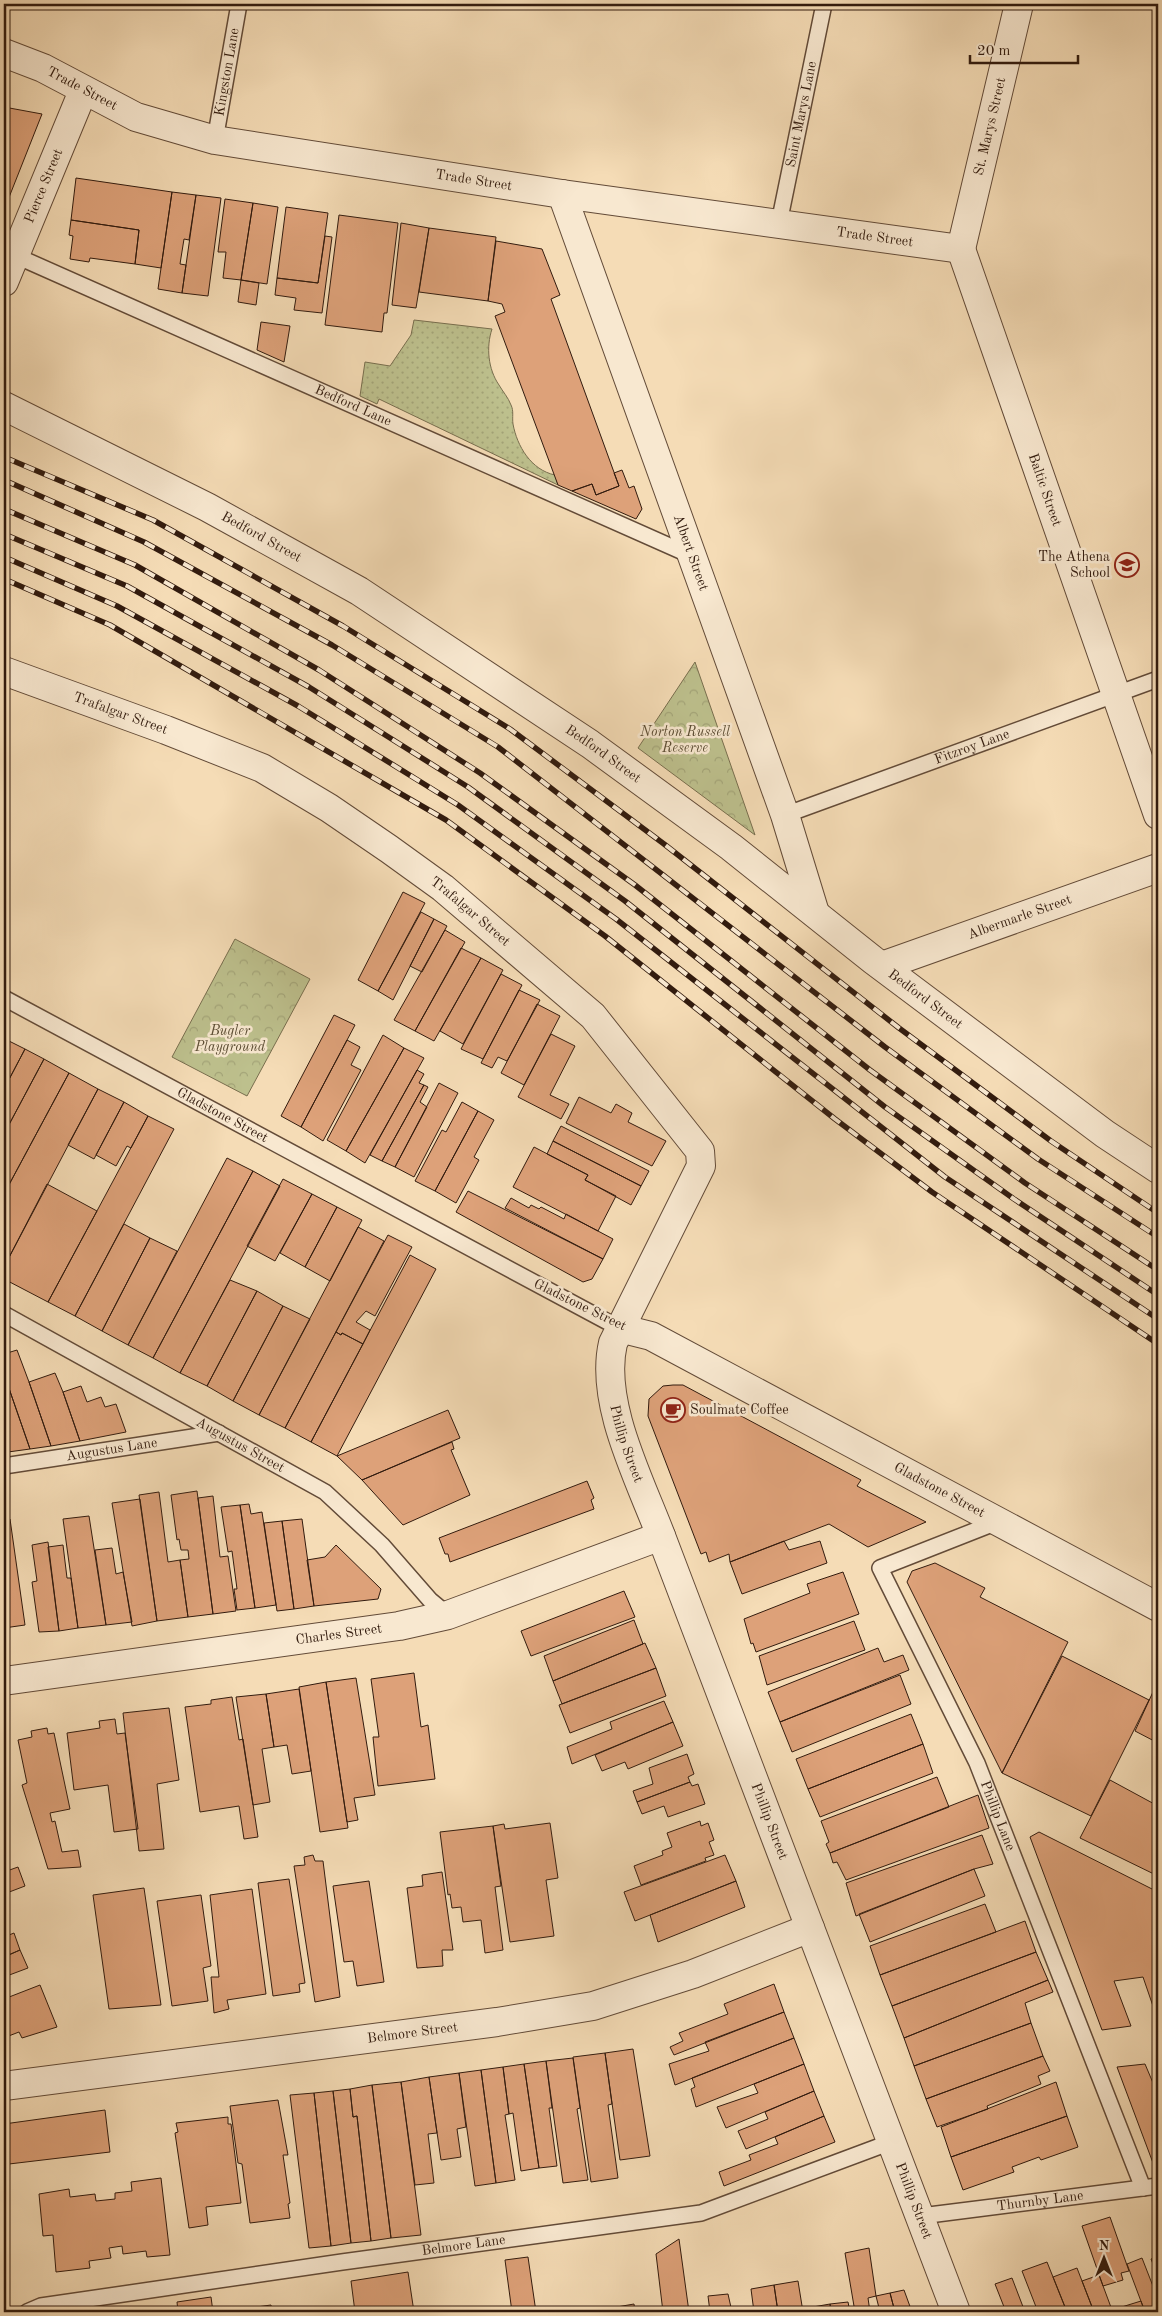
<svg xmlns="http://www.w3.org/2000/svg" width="1162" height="2316" viewBox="0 0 1162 2316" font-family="'Old Standard TT',serif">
<defs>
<pattern id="forest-crowns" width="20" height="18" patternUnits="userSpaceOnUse" patternTransform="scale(1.25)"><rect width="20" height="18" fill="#bdc08d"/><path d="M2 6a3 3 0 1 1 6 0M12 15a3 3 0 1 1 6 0" fill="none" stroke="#a3a478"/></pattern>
<pattern id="garden-dots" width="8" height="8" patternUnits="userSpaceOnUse" patternTransform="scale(1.25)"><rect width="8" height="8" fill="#bdc08d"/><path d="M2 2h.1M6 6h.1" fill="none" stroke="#a3a478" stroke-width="1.8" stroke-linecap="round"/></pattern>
</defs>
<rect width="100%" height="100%" fill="#f5dcb6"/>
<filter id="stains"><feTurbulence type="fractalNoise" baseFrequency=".004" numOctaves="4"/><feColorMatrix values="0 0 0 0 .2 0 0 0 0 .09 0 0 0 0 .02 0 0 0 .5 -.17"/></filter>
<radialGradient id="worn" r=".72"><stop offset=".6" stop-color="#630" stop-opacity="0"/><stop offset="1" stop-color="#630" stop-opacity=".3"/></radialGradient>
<path fill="url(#forest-crowns)" stroke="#786e4e" d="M695 662 755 835 638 748Z
M235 939 310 979 247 1096 172 1057Z"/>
<path fill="url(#garden-dots)" stroke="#786e4e" d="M414 320 492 329C486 347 488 369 499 385 503 392 508 397 511 405 514 411 512 417 513 424 517 446 531 470 555 475L558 485 379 399 377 404 360 396 365 362 390 366 411 335Z"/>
<path fill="#dda179" stroke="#321b0e" d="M4 107 42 114 4 210Z
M76 178 172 192 161 268 135 264 139 230 71 220Z
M172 192 196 195 189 240 184 239 180 264 186 265 182 293 158 289Z
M196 195 221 198 208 296 182 293Z
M225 199 253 203 241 280 223 278 226 252H218Z
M253 203 278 207 267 284 241 280Z
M286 207 328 213 318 283 277 278Z
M339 215 398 223 387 313H384L382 332 325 325Z
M71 220 139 230 135 264 90 258 89 262 70 259 73 236 69 235Z
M401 223 429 228 416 308 392 305Z
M429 228 496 237 488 301 419 292Z
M325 236 332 237 322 313 294 310 296 298 275 295 277 278 318 283Z
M496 241 542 249 560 295 551 299 619 486 596 495 592 484 572 491 558 485 495 316 505 312 502 304 488 301Z
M241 280 259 283 256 305 238 302Z
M261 322 290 326 284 362 257 350Z
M622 470 629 488 634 486 642 509 636 519 572 491 592 484 596 495 619 486 614 473Z
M403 892 425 903 378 991 358 980Z
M421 912 434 919 393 1000 378 991Z
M434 919 447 926 422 972 410 966Z
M445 930 465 942 415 1031 394 1020Z
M461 948 481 958 434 1041 415 1031Z
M481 958 503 970 463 1044 440 1031Z
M501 974 522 985 483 1059 461 1049Z
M519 990 540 1000 507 1061 498 1057 492 1068 481 1063Z
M537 1004 560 1016 524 1085 501 1073Z
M334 1015 355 1025 301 1127 281 1116Z
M551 1034 575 1046 550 1095 569 1104 561 1119 518 1097Z
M383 1035 404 1048 346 1151 327 1140Z
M347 1040 360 1047 351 1065 361 1070 323 1141 301 1127Z
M9 1041 25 1049 4 1089V1050Z
M404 1048 424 1058 365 1163 346 1151Z
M25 1049 44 1059 4 1134V1089Z
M44 1059 69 1073 4 1194V1134Z
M417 1070 424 1074 419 1083 424 1085 382 1161 370 1155Z
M69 1073 98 1089 4 1267V1194Z
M439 1083 458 1093 414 1177 395 1167Z
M424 1085 428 1087 420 1102 427 1107 395 1167 382 1161Z
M98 1089 124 1102 94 1159 68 1145Z
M579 1097 611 1113 616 1104 632 1113 628 1122 666 1141 652 1166 566 1123Z
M124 1102 148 1116 131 1148 127 1146 116 1166 96 1155Z
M462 1102 478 1111 435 1191 415 1181 442 1130 446 1132Z
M478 1111 494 1120 474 1157 479 1160 456 1203 435 1191Z
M148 1116 174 1129 75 1316 48 1302Z
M561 1126 649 1171 641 1186 553 1141Z
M553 1141 641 1186 631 1205 585 1180 588 1175 547 1154Z
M534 1147 588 1175 585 1180 616 1196 598 1231 513 1187Z
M227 1158 253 1171 153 1358 128 1345Z
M253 1171 280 1186 180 1373 153 1358Z
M283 1179 312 1194 275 1261 247 1246Z
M47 1184 97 1211 48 1302 4 1279V1267Z
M468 1191 603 1259 592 1279 583 1282 456 1212Z
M312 1194 337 1207 305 1267 280 1253Z
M511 1198 529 1208 531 1205 539 1209 541 1207 564 1219 566 1214 613 1239 603 1259 505 1208Z
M337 1207 362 1220 330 1281 305 1267Z
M124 1224 150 1238 102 1331 75 1316Z
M358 1227 384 1241 285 1428 259 1415Z
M388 1235 412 1247 375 1316 366 1311 356 1322 370 1330 363 1344 342 1333 341 1335 336 1332Z
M150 1238 177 1251 128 1345 102 1331Z
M410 1255 436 1269 337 1456 311 1442Z
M230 1280 257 1291 207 1386 180 1373Z
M257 1291 283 1306 233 1401 207 1386Z
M283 1306 310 1319 259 1415 233 1401Z
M336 1332 341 1335 342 1333 363 1344 311 1442 285 1428Z
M17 1350 29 1382 51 1446 30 1449 4 1374V1354Z
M55 1373 63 1392 80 1441 51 1446 29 1382Z
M4 1374 30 1449 8 1452 4 1440Z
M673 1385H683L861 1480 857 1486 926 1522 868 1547 829 1524 730 1562 729 1554 709 1562 706 1552 701 1554 648 1416 649 1399 663 1386Z
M81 1386 87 1402 101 1397 105 1407 116 1404 126 1432 80 1441 63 1392Z
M448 1410 460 1438 362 1480 337 1456Z
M452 1442 454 1449 451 1450 470 1495 403 1525 362 1480Z
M587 1481 594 1498 591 1500 594 1509 450 1562 448 1554H445L439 1538Z
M197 1491 213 1614 188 1617 180 1560 189 1559 188 1550H181L179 1539 177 1540 171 1495Z
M159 1492 168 1562 180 1560 188 1617 157 1621 139 1495Z
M213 1496 220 1557 228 1556 236 1611 213 1614 198 1498Z
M140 1499 157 1621 132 1626 112 1503Z
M249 1504 251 1514 262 1512 276 1605 255 1608 240 1505Z
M240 1505 255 1608 237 1610 234 1589H237L232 1551 228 1552 221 1507Z
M89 1516 106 1625 78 1628 63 1519Z
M4 1519H10L25 1625 4 1628Z
M302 1519 314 1606 294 1609 282 1521Z
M282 1521 294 1609 277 1611 264 1523Z
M784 1541 789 1550 820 1541 827 1563 742 1594 730 1562Z
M48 1542 59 1631 39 1632 32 1582 37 1581 32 1545Z
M63 1545 67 1578H71L78 1628 59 1631 48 1547Z
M336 1545 381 1589 378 1599 314 1606 307 1560 325 1557Z
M112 1548 116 1574 123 1572 132 1622 106 1625 95 1550Z
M935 1563 985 1588 980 1597 1068 1642 1002 1773 907 1582 912 1571Z
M843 1572 859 1614 756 1652 753 1643 751 1644 744 1619 810 1593 807 1584Z
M624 1591 635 1617 531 1656 521 1631Z
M634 1620 643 1644 553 1681 544 1656Z
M854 1621 865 1650 767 1685 759 1656Z
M645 1643 656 1668 562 1704 553 1681Z
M878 1648 884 1662 903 1655 909 1670 780 1722 768 1692Z
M1062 1656 1149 1700 1091 1816 1002 1773Z
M656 1668 666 1696 570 1733 559 1705Z
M414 1673 421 1727 428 1725 435 1779 378 1786 373 1737H379L371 1679Z
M900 1675 911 1704 792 1752 780 1722Z
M356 1678 375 1795 354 1798 358 1820 347 1822 326 1682Z
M1158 1681V1743L1135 1731Z
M326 1682 348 1828 320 1832 299 1687Z
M299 1689 311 1771 292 1774 287 1745 274 1747 266 1694Z
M266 1694 274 1747 262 1749 270 1802 253 1805 236 1697Z
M232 1697 239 1740 243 1739 258 1837 244 1839 239 1806 200 1812 185 1707 211 1704V1700Z
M664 1701 673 1722 572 1764 567 1747 612 1729 610 1722Z
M169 1708 179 1780 157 1784 164 1849 139 1851 123 1713Z
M911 1714 923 1744 808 1789 796 1759Z
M115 1719 117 1734 125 1733 138 1829 114 1832 108 1785 74 1790 67 1733 100 1728 99 1721Z
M673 1722 683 1746 628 1769 625 1762 602 1771 595 1755Z
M47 1728 48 1734 54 1733 70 1809 50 1813 52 1822 55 1821 62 1852 78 1850 81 1867 48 1869 22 1785 27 1783 18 1740 32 1737 31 1731Z
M923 1744 933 1773 820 1817 808 1789Z
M687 1754 694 1774 688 1777 690 1782 637 1802 633 1791 653 1784 649 1768Z
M937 1777 949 1807 830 1853 826 1844 829 1842 821 1821Z
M1110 1780 1158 1806V1876L1080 1838Z
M690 1782 692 1786 698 1784 705 1804 668 1817 664 1806 642 1814 637 1802Z
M978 1795 989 1828 846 1880 837 1862 833 1863 830 1853Z
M700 1821 701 1826 708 1823 714 1840 709 1842 714 1855 705 1858 706 1861 641 1885 634 1866 663 1855 662 1851 672 1847 667 1833Z
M550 1823 558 1878 546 1880 554 1936 510 1942 493 1826 504 1824 505 1829Z
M493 1826 501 1886 495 1887 503 1950 485 1953 481 1920 463 1922 461 1907 452 1908 450 1894 448 1895 440 1832Z
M1039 1832 1158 1892V2011L1155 2012 1143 1977 1114 1981 1131 2026 1102 2030 1030 1837Z
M982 1835 993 1864 974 1869 856 1916 846 1883Z
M313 1855 315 1861H323L340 1997 315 2002 294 1866 305 1865 304 1857Z
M725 1855 736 1881 635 1921 624 1892Z
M18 1867 25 1886 4 1894V1872Z
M974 1869 985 1896 870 1942 859 1914Z
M442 1872 453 1950H442L443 1966 417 1968 407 1888 423 1886 422 1875Z
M289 1879 305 1983 299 1984 300 1992 273 1996 258 1883Z
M369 1881 384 1982 357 1986 353 1961 344 1962 333 1886Z
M736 1881 745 1907 658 1942 650 1915Z
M144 1888 161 2005 109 2009 93 1895Z
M252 1889 266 1994 227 2000 229 2009 214 2013 211 1977H219L210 1895Z
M201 1895 211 1966 203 1968 208 2001 172 2006 157 1901Z
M985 1904 996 1932 880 1975 870 1946Z
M1025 1921 1036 1952 892 2006 880 1975Z
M14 1933 20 1950 4 1957V1937Z
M20 1950 28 1968 4 1977V1957Z
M1036 1952 1048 1980 904 2038 892 2006Z
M1048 1980 1053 1992 1025 2003 1031 2023 914 2066 904 2038Z
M774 1984 784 2012 674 2055 670 2047 683 2041 679 2033 728 2014 724 2004Z
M40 1985 57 2027 22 2038 19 2032 6 2037 4 2032V1999Z
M784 2012 794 2038 675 2085 669 2064 709 2051 705 2042Z
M1031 2023 1043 2056 926 2099 914 2066Z
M794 2038 804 2064 696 2107 691 2089 695 2087 692 2078Z
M633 2049 650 2156 620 2160 605 2053Z
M605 2053 612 2104 608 2105 618 2178 591 2182 573 2057Z
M1043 2056 1050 2071 1038 2076 1041 2084 987 2106 988 2109 937 2127 926 2099Z
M573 2058 580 2108 577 2109 588 2180 563 2183 546 2061Z
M546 2061 552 2108H549L557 2166 539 2168 524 2064Z
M524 2064 539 2168 521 2171 513 2113 509 2114 503 2067Z
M804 2064 814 2091 726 2128 717 2107 758 2093 754 2084Z
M1145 2064 1156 2090 1158 2089V2165L1153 2163 1117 2067Z
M503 2067 509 2114 505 2115 515 2180 496 2183 481 2070Z
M481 2070 496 2183 475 2186 459 2073Z
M459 2073 466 2127 457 2129 461 2157 441 2160 429 2077Z
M429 2077 437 2133 428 2134 434 2183 415 2185 401 2082Z
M401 2082 421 2235 391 2238 372 2085Z
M1056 2082 1067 2116 951 2157 941 2127Z
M372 2085 391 2238 371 2241 357 2116 353 2117 350 2089Z
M350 2089 353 2117 357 2116 371 2241 351 2243 333 2091Z
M333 2091 351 2243 331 2246 314 2093Z
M814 2091 824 2116 746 2149 738 2131 768 2119 765 2112Z
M314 2093 331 2246 309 2248 290 2095Z
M278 2100 288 2155H283L290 2203 288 2204 290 2218 250 2223 242 2164 238 2163 230 2106Z
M105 2110 110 2152 9 2164 4 2124Z
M824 2116 835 2142 724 2186 719 2172 751 2160 749 2155 778 2144 775 2137Z
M1067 2116 1078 2147 1041 2160 1039 2157 1012 2167 1014 2172 963 2190 951 2157Z
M228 2117V2124H231L241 2203 206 2207 208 2225 189 2228 175 2133 178 2132 176 2123Z
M161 2178 170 2255 147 2257 146 2251 123 2254 122 2246 109 2248 111 2258 89 2261 90 2268 56 2272 53 2235 43 2236 39 2194 69 2189 70 2197 95 2194 96 2201 115 2199V2193L132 2191 131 2182Z
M1110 2217 1129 2271 1121 2273 1123 2280 1103 2286 1082 2226Z
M679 2239 689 2312H663L656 2254Z
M869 2248 876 2296 868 2298 870 2312H855L845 2253Z
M1158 2256V2277L1151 2259Z
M528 2257 536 2312H512L505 2260Z
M1142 2258 1158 2299V2312H1145L1127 2264Z
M1047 2262 1067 2312H1038L1022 2271Z
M1077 2268 1082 2281 1094 2312H1067L1053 2277Z
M408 2272 414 2312H355L351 2281Z
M1099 2275 1112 2310 1113 2312H1094L1082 2281Z
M1012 2278 1025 2312H1006L995 2284Z
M798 2281 803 2312H778L774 2285Z
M774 2285 778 2312H754L751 2289Z
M904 2290 912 2312H895L890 2293Z
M890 2293 895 2312H880L876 2296Z
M728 2294 732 2312H710L708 2296Z
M211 2297 213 2312H178L177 2302Z
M1141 2301 1145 2312H1113L1112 2310Z
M848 2302 850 2312H831L830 2304Z
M634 2304 635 2312H612L611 2308Z
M830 2304 831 2312H814L813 2307Z
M271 2305 272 2312H220Z"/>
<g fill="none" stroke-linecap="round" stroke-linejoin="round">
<defs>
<g id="lane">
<path id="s1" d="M215 140 239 4"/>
<path id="s2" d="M779 223 824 4"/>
<path id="s3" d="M14 255 692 556"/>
<path id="s4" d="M785 815 1158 679"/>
<path id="s5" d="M4 998 619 1328"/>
<path id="s6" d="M4 1314 325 1492 382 1545 430 1600 448 1615"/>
<path id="s7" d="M4 1466 219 1433"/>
<path id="s8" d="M997 1522 880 1568 977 1763 1143 2188"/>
<path id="s9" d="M921 2216 1158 2186"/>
<path id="s10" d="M27 2312 41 2306 342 2262 701 2213 891 2142"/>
</g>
<g id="street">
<path id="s11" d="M4 53 43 68 136 117 215 140 562 194 961 249"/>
<path id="s12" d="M562 194 785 815 815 913"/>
<path id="s13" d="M961 249 1158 815"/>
<path id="s14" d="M961 249 1019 4"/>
<path id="s15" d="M4 282 83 91"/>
<path id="s16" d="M4 406 207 507 359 591 590 744 731 847 873 960 1105 1134 1158 1169"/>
<path id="s17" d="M4 671 166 730 262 768 329 808 389 849 443 888 593 1016 700 1151 701 1166 613 1343C599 1403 640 1480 661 1536L956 2312"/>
<path id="s18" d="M882 966 1158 868"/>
<path id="s19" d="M619 1328 651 1336 1158 1607"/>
<path id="s20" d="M4 1681 399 1626 448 1615 661 1536"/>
<path id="s21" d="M4 2086 497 2022 593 2006 693 1974 810 1928"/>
</g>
</defs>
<use href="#lane" stroke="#634b38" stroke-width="18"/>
<use href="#street" stroke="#634b38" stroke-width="30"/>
<use href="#lane" stroke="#f8e8d0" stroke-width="15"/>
<use href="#street" stroke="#f8e8d0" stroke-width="28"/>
<defs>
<path id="rail" d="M4 457 153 520 343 626 510 729 664 844 899 1028 1051 1141 1158 1213
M4 480 144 542 332 645 498 747 885 1047 1038 1159 1158 1237
M4 509 135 565 319 670 480 773 635 885 870 1070 1025 1183 1158 1270
M4 534 127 586 309 687 468 787 625 901 885 1107 1014 1199 1158 1295
M4 557 117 606 298 706 458 805 616 919 945 1177 1158 1319
M4 579 110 625 446 820 605 936 835 1119 932 1192 1158 1344"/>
</defs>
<use href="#rail" stroke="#321b0e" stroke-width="5.5"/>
<use href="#rail" stroke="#f8e8d0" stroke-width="4" stroke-dasharray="11" stroke-linecap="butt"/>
</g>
<defs>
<symbol id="school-ring" viewBox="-11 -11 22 22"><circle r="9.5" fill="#f8e8d0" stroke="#8f2418" stroke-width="1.5"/><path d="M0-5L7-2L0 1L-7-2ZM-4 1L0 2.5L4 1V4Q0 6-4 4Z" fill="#8f2418"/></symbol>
<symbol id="cafe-ring" viewBox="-11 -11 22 22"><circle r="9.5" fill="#f8e8d0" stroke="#8f2418" stroke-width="1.5"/><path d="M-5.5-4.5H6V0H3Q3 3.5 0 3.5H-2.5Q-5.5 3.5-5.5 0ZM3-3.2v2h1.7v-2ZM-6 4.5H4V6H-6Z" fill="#8f2418"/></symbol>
</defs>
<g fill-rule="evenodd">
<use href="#school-ring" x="1113" y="551" width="28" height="28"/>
<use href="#cafe-ring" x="659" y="1396" width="28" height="28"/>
</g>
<g text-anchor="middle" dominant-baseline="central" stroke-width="5" stroke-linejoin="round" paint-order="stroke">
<g font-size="14" fill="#321b0e" stroke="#f8e8d0">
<text stroke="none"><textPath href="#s1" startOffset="69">Kingston Lane</textPath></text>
<text stroke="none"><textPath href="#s11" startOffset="86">Trade Street</textPath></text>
<text stroke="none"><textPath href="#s2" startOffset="111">Saint Marys Lane</textPath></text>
<text stroke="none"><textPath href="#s14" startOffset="126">St. Marys Street</textPath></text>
<text stroke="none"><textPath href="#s11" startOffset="491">Trade Street</textPath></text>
<text stroke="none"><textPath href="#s15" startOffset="104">Pierce Street</textPath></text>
<text stroke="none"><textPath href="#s11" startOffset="896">Trade Street</textPath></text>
<text stroke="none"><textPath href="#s3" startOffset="371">Bedford Lane</textPath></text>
<text stroke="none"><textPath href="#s13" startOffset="255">Baltic Street</textPath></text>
<text stroke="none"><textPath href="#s16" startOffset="289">Bedford Street</textPath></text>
<text stroke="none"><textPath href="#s12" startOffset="381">Albert Street</textPath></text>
<text stroke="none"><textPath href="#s17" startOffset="124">Trafalgar Street</textPath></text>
<text stroke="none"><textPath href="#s4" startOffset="199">Fitzroy Lane</textPath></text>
<text stroke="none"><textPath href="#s16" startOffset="694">Bedford Street</textPath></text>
<text stroke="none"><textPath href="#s17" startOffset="529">Trafalgar Street</textPath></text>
<text stroke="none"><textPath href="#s18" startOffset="146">Albermarle Street</textPath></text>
<text stroke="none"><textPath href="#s16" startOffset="1099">Bedford Street</textPath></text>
<text stroke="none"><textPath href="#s5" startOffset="248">Gladstone Street</textPath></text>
<text transform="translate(580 1305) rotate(26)">Gladstone Street</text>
<text stroke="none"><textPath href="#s17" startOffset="1178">Phillip Street</textPath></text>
<text stroke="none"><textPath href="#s6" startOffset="270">Augustus Street</textPath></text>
<text stroke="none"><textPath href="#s7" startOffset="109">Augustus Lane</textPath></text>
<text stroke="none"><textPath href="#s19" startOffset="360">Gladstone Street</textPath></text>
<text stroke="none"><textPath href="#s20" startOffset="338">Charles Street</textPath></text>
<text stroke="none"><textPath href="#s8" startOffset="400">Phillip Lane</textPath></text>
<text stroke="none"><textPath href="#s17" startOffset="1582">Phillip Street</textPath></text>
<text stroke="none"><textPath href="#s21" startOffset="412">Belmore Street</textPath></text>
<text stroke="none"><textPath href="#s17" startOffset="1988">Phillip Street</textPath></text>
<text stroke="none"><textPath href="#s9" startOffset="120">Thurnby Lane</textPath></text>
<text stroke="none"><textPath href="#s10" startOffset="442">Belmore Lane</textPath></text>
</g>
<g font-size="14" fill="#321b0e" stroke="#f8e8d0" text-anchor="end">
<text x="1110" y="557">The Athena<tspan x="1110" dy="16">School</tspan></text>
<text x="690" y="1410" text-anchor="start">Soulmate Coffee</text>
</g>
<g font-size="14" font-style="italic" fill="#5c4d34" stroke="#f8e8d0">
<text x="685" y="732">Norton Russell<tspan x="685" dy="16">Reserve</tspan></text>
<text x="230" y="1031">Bugler<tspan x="230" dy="16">Playground</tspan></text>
</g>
</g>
<rect width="1162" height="2316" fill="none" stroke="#f5dcb6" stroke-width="20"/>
<rect x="5" y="5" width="1152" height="2306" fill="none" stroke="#321b0e" stroke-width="2.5"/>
<rect x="10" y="10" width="1142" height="2296" fill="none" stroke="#321b0e"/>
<g transform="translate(1104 2258)" stroke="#f8e8d0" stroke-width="4" paint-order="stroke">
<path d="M0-4L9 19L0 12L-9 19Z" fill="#321b0e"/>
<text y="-8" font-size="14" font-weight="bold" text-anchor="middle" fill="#321b0e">N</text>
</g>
<path d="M970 55v8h108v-8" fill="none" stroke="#321b0e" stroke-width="2.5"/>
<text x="977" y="55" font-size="15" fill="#321b0e" stroke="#f8e8d0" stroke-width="4" paint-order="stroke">20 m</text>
<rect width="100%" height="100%" filter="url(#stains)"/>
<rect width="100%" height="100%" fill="url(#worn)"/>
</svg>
